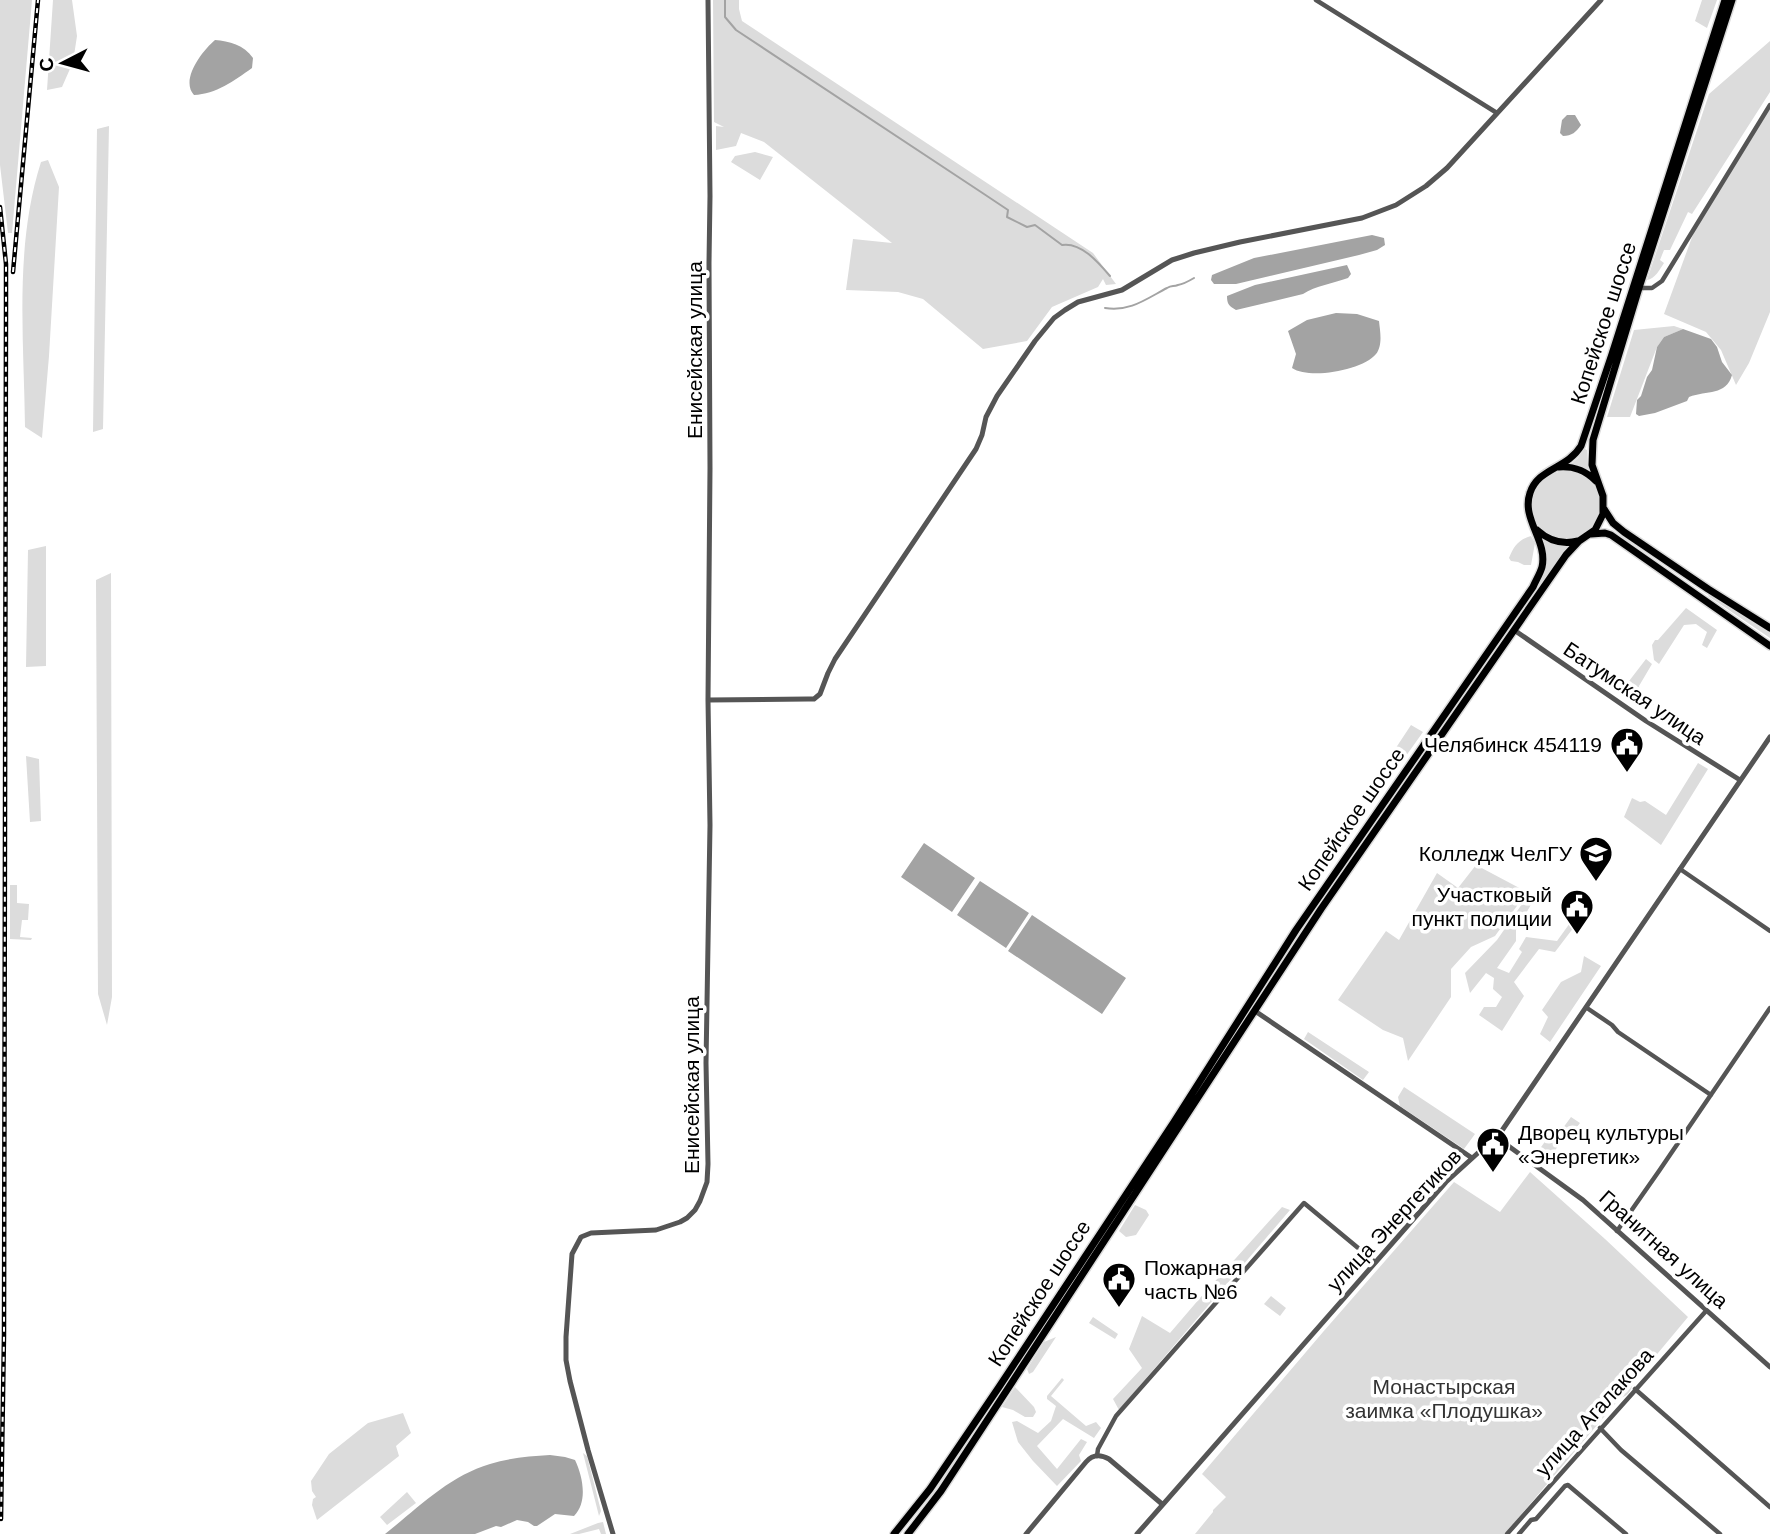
<svg xmlns="http://www.w3.org/2000/svg" width="1770" height="1534" viewBox="0 0 1770 1534" font-family="Arial,sans-serif">
<rect width="100%" height="100%" fill="#fff"/>
<path fill="#dcdcdc" d="M0 0H32L12 233H8L0 165Z
M53 0H72L77 36 73 62 62 87 47 90Z
M713 0H739V9L742 21 1093 253 1116 284 1106 285 1103 279 1098 287 1052 307 1027 341 983 349 923 299 898 292 846 290 853 239 892 243 764 142 741 133 736 146 716 150V126L724 127 714 122Z
M1702 0H1717L1707 28 1695 21Z
M1770 41V92L1692 214 1688 212 1670 250H1664L1660 260 1664 263C1660 269 1655 279 1647 280L1709 94Z
M1770 108V312L1749 363 1736 385 1721 350 1706 332 1664 314 1695 229Z
M109 126 103 429 93 432 97 129Z
M755 152 773 157 760 180 731 162 735 156Z
M48 160 59 187 49 356 42 438 25 427C24 339 14 247 41 162Z
M1674 326 1683 329 1664 337 1657 347 1630 417H1607L1634 330Z
M1583 448 1587 450V461L1590 472 1570 465 1578 458Z
M1532 505a34 34 0 1 1 68 0a34 34 0 1 1-68 0Z
M1531 536 1535 543 1531 565H1524L1518 562 1511 561 1509 558C1514 546 1518 540 1531 536Z
M1542 537 1568 546 1538 589 1536 588C1545 570 1549 556 1542 537Z
M46 546V666L26 667 28 550Z
M111 573 112 997 107 1025 98 994 96 580Z
M1535 590 1536 591 1289 950 1266 987 1265 986 1287 949Z
M1710 594 1770 632V638L1708 596Z
M1686 608 1717 630 1707 648 1702 645 1707 632 1696 624 1684 625 1659 664 1654 660 1652 645 1655 640H1658Z
M1646 659 1652 664 1639 686 1641 696 1654 704 1645 711 1628 700 1626 685Z
M1411 725 1423 732 1386 784 1376 778Z
M26 756 39 759 41 821 30 822Z
M1698 763 1708 769 1661 845 1624 817 1632 798 1640 802 1645 801 1666 815Z
M1325 855 1335 858 1317 884 1309 876Z
M1476 865 1527 892 1495 936 1471 947 1451 969V997L1408 1061 1403 1038 1383 1030 1338 1000 1386 931 1399 940 1437 873 1458 888Z
M10 885H17V903L29 904 28 920H22L20 937 32 938 31 940 10 939Z
M1529 894 1535 898 1516 930V941L1497 968 1509 973 1522 952 1519 949 1526 937 1557 941 1570 923 1574 927 1555 952 1539 949 1514 982 1524 996 1502 1031 1479 1015 1484 1007H1496L1502 997 1493 989 1494 978 1486 973 1470 993 1465 973 1497 940Z
M1584 956 1601 966 1550 1042 1540 1034 1548 1017 1542 1010 1561 982 1581 972Z
M1308 1032 1369 1072 1363 1080 1304 1039Z
M1404 1087 1475 1134 1464 1149 1400 1106 1398 1097Z
M1571 1117 1580 1123 1569 1138 1560 1132Z
M1551 1133 1562 1140 1550 1158 1539 1150Z
M1530 1172 1605 1239 1688 1317 1633 1383C1631 1391 1628 1396 1620 1398L1514 1523 1504 1534H1195L1213 1512V1510L1226 1497 1202 1474 1323 1332 1454 1182 1500 1212Z
M1135 1205 1146 1210 1149 1215 1136 1235 1126 1237 1119 1231Z
M1282 1207 1290 1210 1119 1410 1113 1399 1142 1368 1129 1349 1142 1316 1170 1333 1200 1298Z
M1271 1296 1286 1308 1280 1316 1264 1304Z
M1093 1317 1118 1334 1115 1339 1089 1323Z
M1056 1337 1033 1372 1029 1374 1027 1369 1044 1342Z
M1062 1378 1064 1380 1051 1396 1086 1426 1096 1422 1101 1428 1094 1438 1063 1419 1037 1446 1057 1469 1081 1439 1087 1442 1079 1455 1081 1461 1057 1486 1033 1461 1018 1442 1012 1422 1017 1421 1038 1433 1051 1421 1056 1406 1047 1399V1396Z
M1015 1387 1034 1407 1036 1412 1033 1417H1025L1013 1410 1002 1407Z
M403 1413 411 1433 396 1446 399 1456 317 1520 312 1505 313 1499 316 1497 312 1491 311 1481 329 1454 368 1423Z
M583 1453 587 1456 601 1511 599 1516Z
M407 1492 416 1503 387 1525 380 1517Z
M603 1522 606 1534H601L599 1529 579 1534H570L598 1523Z"/>
<path fill="#a3a3a3" d="M215 40C229 41 244 45 253 58L252 68C234 81 216 94 194 95 180 80 202 51 215 40Z
M1567 115H1575L1581 125C1576 132 1572 136 1563 136L1560 133 1562 120Z
M1372 235 1384 238 1385 245 1377 250 1359 255 1236 284H1214L1211 280 1212 275 1254 258Z
M1347 265 1351 274 1348 278C1334 283 1315 286 1303 294L1236 310C1229 306 1227 304 1227 296L1255 285Z
M1336 313 1357 314 1379 321C1380 331 1383 345 1376 354 1363 370 1310 380 1292 368L1296 354 1288 331 1307 320Z
M1683 329 1711 339 1717 347 1722 362 1732 375C1726 396 1707 390 1689 397L1687 401 1655 413 1639 416 1636 414 1637 400 1641 396 1647 377 1652 370 1657 347 1664 337Z
M924 843 975 878 952 912 901 877Z
M980 881 1029 913 1006 948 957 915Z
M1032 915 1126 978 1102 1014 1008 951Z
M550 1455 565 1457 575 1460C583 1477 588 1502 574 1516L555 1514 537 1526H534L528 1522 517 1520 501 1527 496 1526 475 1534H385C418 1508 449 1476 490 1464 510 1458 530 1456 550 1455Z"/>
<g fill="none" stroke-linecap="round" stroke-linejoin="round">
<path stroke="#a3a3a3" stroke-width="2" d="M725 0V17L736 30 984 194 1008 210 1007 217 1027 227 1035 225 1062 245C1081 242 1098 262 1110 276
M1105 308C1130 312 1146 299 1167 288 1172 285 1173 287 1178 285 1184 284 1189 281 1194 278"/>
<defs>
<path id="primary" d="M1559 467C1574 466 1585 470 1596 481
M1604 509 1613 523 1624 532 1708 589 1770 628
M1537 530C1549 541 1562 545 1578 541
M1591 534 1605 533 1611 535 1770 646
M894 1534 930 1489 999 1387 1174 1122 1296 930 1533 587C1536 580 1540 574 1542 567 1548 541 1521 519 1530 493 1538 468 1567 469 1581 446L1612 354 1725 0
M908 1534 941 1491 1321 909 1566 555 1579 541 1595 530 1603 514V496L1592 465 1593 440 1639 288 1732 0"/>
</defs>
<use href="#primary" stroke="#dbdbdb" stroke-width="10"/>
<path stroke="#555" stroke-width="4.5" d="M1316 0 1497 113
M1640 288H1652L1662 281 1770 105
M1680 869 1770 931
M1587 1008 1612 1025 1618 1032 1711 1095
M1617 1231 1659 1171 1770 1008
M1635 1389 1770 1507
M1600 1428 1621 1450 1720 1534
M1097 1456 1098 1449 1116 1416 1304 1203 1375 1262
M1507 1534 1706 1311
M1519 1534 1531 1520 1536 1519 1565 1486 1568 1485 1626 1534"/>
<path stroke="#555" stroke-width="5" d="M1514 630 1646 721 1740 780
M708 700 808 699H814L820 694 828 673 835 659 976 449 982 435 986 417 997 396 1035 341 1054 318 1065 310 1078 302 1122 290 1172 260 1194 253 1240 242 1362 218 1396 205 1426 186 1447 168 1601 0
M1255 1011 1472 1158
M1496 1137 1583 1200 1770 1367
M613 1534 588 1450 570 1381 566 1360V1337L572 1254 581 1237 591 1233 656 1230 680 1222 687 1218 695 1210 700 1201 707 1182 708 1164 706 1063 710 825 708 700 710 468 709 263 710 196 708 0
M1026 1534 1086 1462C1092 1455 1100 1454 1109 1459L1162 1504
M1137 1534 1446 1182 1501 1132 1770 737"/>
<use href="#primary" stroke="#000" stroke-width="7"/>
<defs>
<path id="rail" d="M0 207 6 264V308L4 1335 1 1519
M13 272 38 0"/>
</defs>
<use href="#rail" stroke="#000" stroke-width="4.5"/>
<use href="#rail" stroke="#fff" stroke-width="2" stroke-dasharray="5" stroke-linecap="butt"/>
</g>
<defs>
<symbol id="civic-pin" viewBox="-11 -11 22 30"><path d="M0 17L-7.5 6A9.5 9.5 0 1 1 7.5 6Z" fill="#000" stroke="#fff"/><path d="M-.6-6.5H3V-4.5H.6V-3L4-1V1h2V6H-6V1h2V-1L-.6-3ZM-1.2 2.5V6h2.4V2.5Z" fill="#fff"/></symbol>
<symbol id="university-pin" viewBox="-11 -11 22 30"><path d="M0 17L-7.5 6A9.5 9.5 0 1 1 7.5 6Z" fill="#000" stroke="#fff"/><path d="M0-5L7-2L0 1L-7-2ZM-4 1L0 2.5L4 1V4Q0 6-4 4Z" fill="#fff"/></symbol>
</defs>
<g fill-rule="evenodd">
<use href="#civic-pin" x="1608" y="725" width="38" height="52"/>
<use href="#university-pin" x="1577" y="834" width="38" height="52"/>
<use href="#civic-pin" x="1558" y="887" width="38" height="52"/>
<use href="#civic-pin" x="1474" y="1125" width="38" height="52"/>
<use href="#civic-pin" x="1100" y="1260" width="38" height="52"/>
</g>
<g text-anchor="middle" dominant-baseline="central" stroke-width="7" stroke-linejoin="round" paint-order="stroke">
<g font-size="21" fill="#000" stroke="#fff">
<text transform="translate(1603 323) rotate(-72)">Копейское шоссе</text>
<text transform="translate(694 350) rotate(-90)">Енисейская улица</text>
<text transform="translate(1635 693) rotate(34)">Батумская улица</text>
<text transform="translate(1351 819) rotate(-55)">Копейское шоссе</text>
<text transform="translate(691 1085) rotate(-90)">Енисейская улица</text>
<text transform="translate(1394 1220) rotate(-47)">улица Энергетиков</text>
<text transform="translate(1664 1249) rotate(42)">Гранитная улица</text>
<text transform="translate(1039 1293) rotate(-57)">Копейское шоссе</text>
<text transform="translate(1594 1412) rotate(-48)">улица Агалакова</text>
</g>
<g font-size="21" fill="#000" stroke="#fff" text-anchor="end">
<text x="1602" y="744">Челябинск 454119</text>
<text x="1572" y="853">Колледж ЧелГУ</text>
<text x="1552" y="894">Участковый<tspan x="1552" dy="24">пункт полиции</tspan></text>
<text x="1518" y="1132" text-anchor="start">Дворец культуры<tspan x="1518" dy="24">«Энергетик»</tspan></text>
<text x="1144" y="1267" text-anchor="start">Пожарная<tspan x="1144" dy="24">часть №6</tspan></text>
</g>
<g font-size="21" fill="#333" stroke="#fff">
<text x="1444" y="1386">Монастырская<tspan x="1444" dy="24">заимка «Плодушка»</tspan></text>
</g>
</g>
<g transform="translate(63 63) rotate(264)" stroke="#ffffff" stroke-width="5" paint-order="stroke">
<path d="M0-5L12 26L0 18L-12 26Z" fill="#000000"/>
<text y="-10" font-size="19" font-weight="bold" text-anchor="middle" fill="#000000">С</text>
</g>
</svg>
